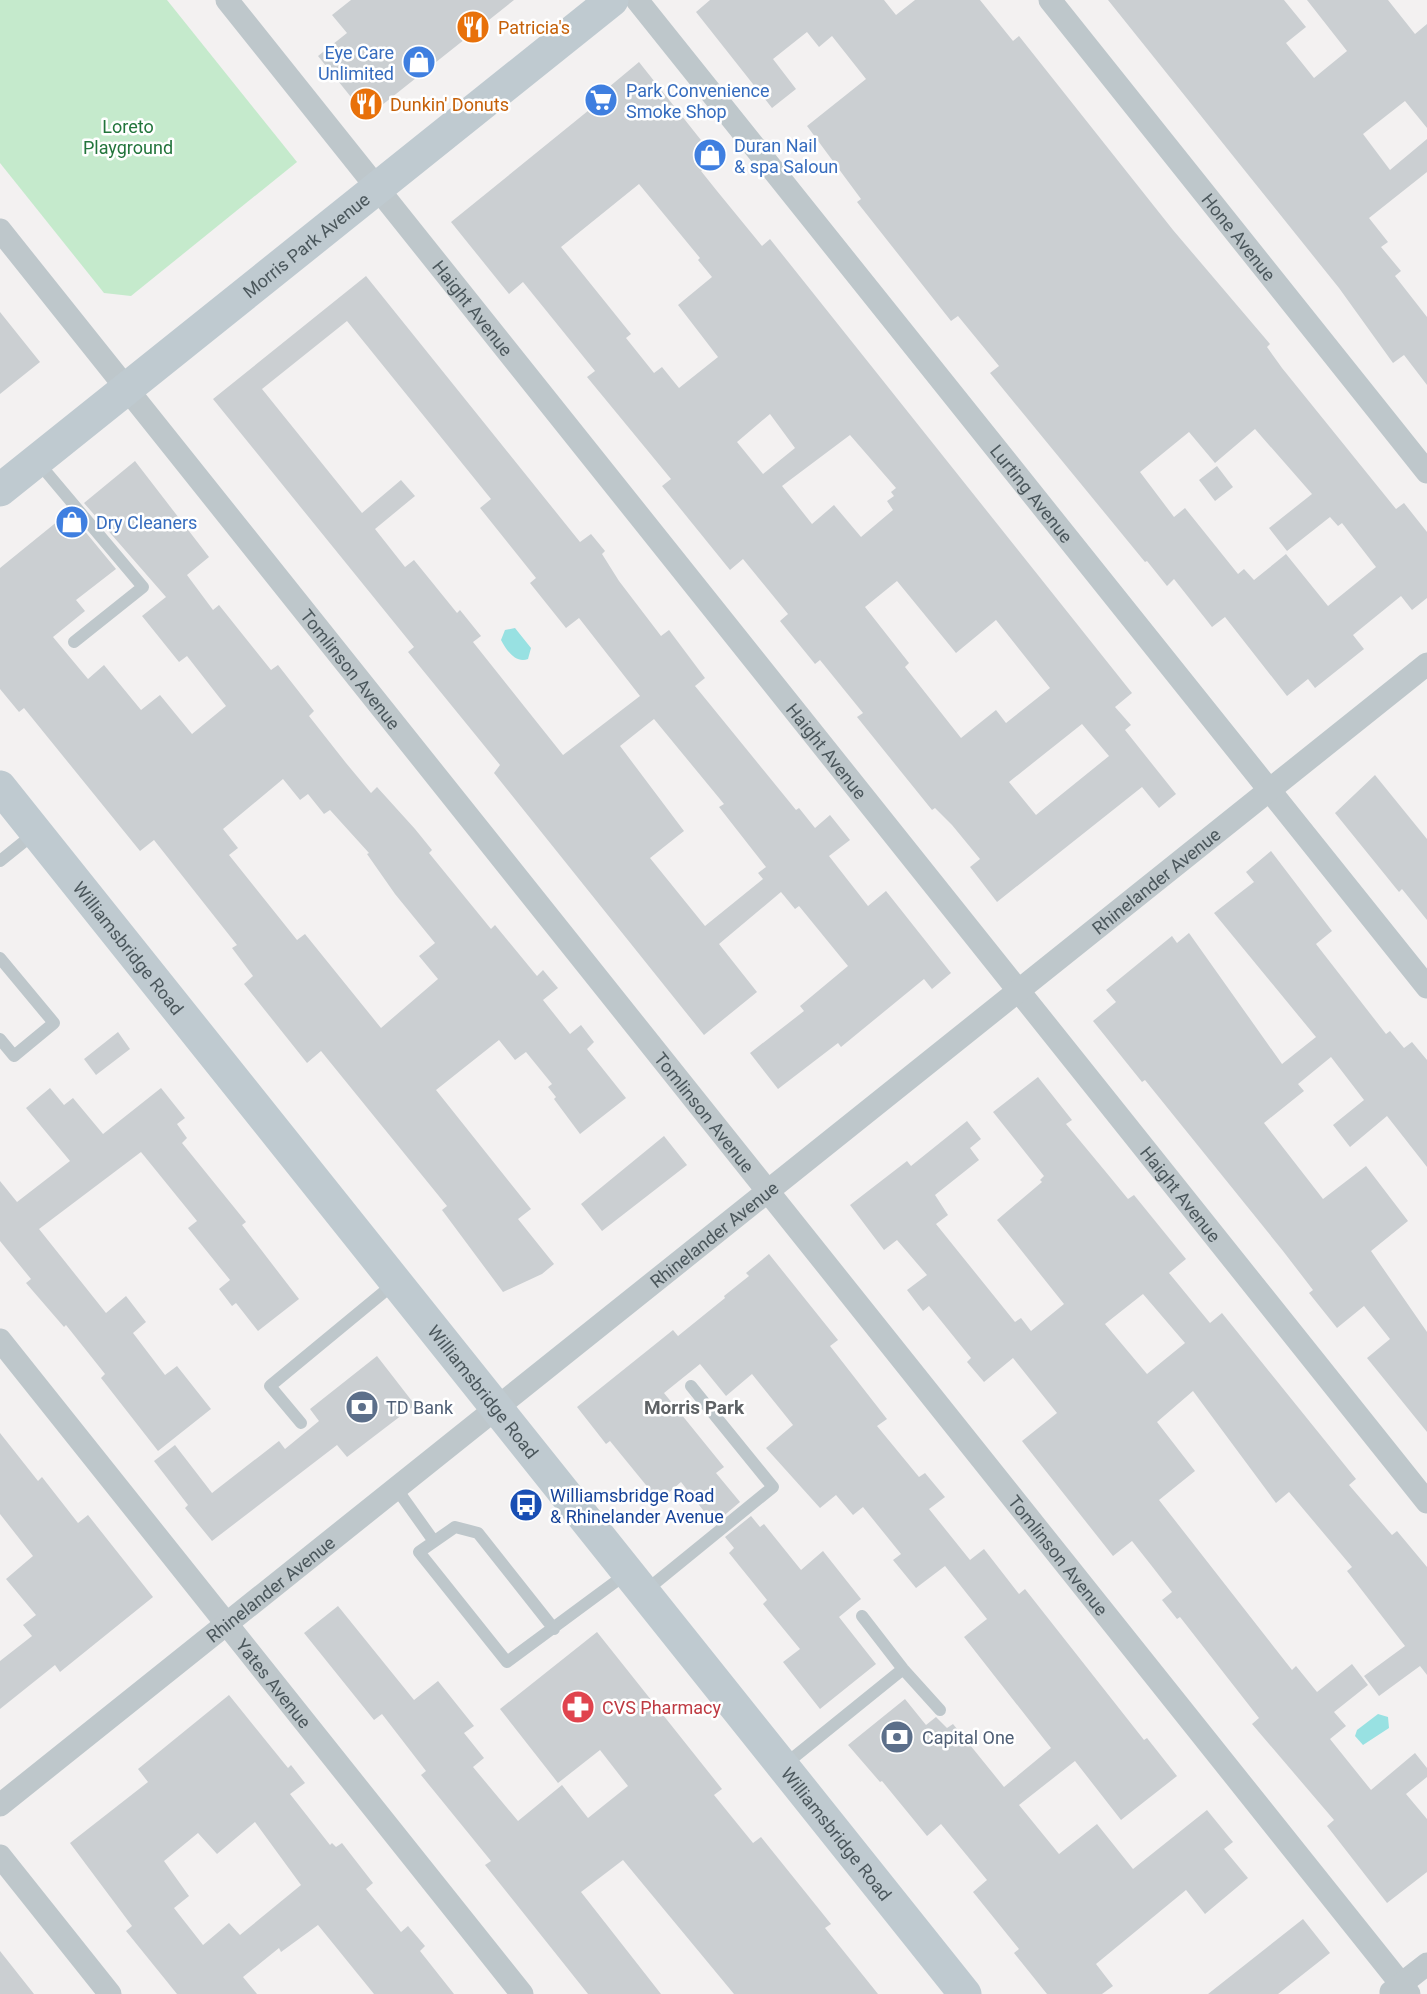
<svg xmlns="http://www.w3.org/2000/svg" width="1427" height="1994" viewBox="0 0 1427 1994" font-family="Roboto,sans-serif">
<rect width="100%" height="100%" fill="#f3f1f1"/>
<path fill="#c5eacc" d="M0 0H167L297 162 131 296 104 293 0 163Z"/>
<path fill="#98e1e2" d="M515 628 531 648 528 659C516 664 506 650 501 640L505 630Z
M1378 1714 1388 1717 1389 1728 1363 1745 1355 1736 1357 1730Z"/>
<path fill="#cbcfd2" fill-rule="evenodd" d="M351 0H514L367 117 318 56 347 33 332 15Z
M710 0H884L896 15 915 0H980L1013 41 1019 36 1173 230 1270 344 1267 347 1282 368 1396 509 1404 503 1427 532V598L1412 610 1401 596 1353 635 1364 649 1315 688 1308 679 1287 696 1225 617 1212 627 1174 579 1167 586 1147 561 1145 562 990 373 999 366 958 316 951 321 857 202 861 199 807 126 866 79 832 36 819 47 807 32 773 59 796 89 772 108 696 12ZM1255 429 1312 494 1269 528 1287 551 1330 517 1338 526 1342 523 1376 567 1328 606 1286 554 1254 580 1244 569 1238 574 1185 508 1174 517 1140 472 1189 432 1215 463Z
M1108 0H1284L1306 27 1286 43 1314 78 1347 51 1307 0H1388L1415 34 1427 24V128L1405 101 1363 134 1390 170 1427 139V172L1369 218 1388 242 1381 247 1401 271 1395 276 1427 317V385L1404 355 1393 363 1339 288Z
M639 62 716 159 701 171 717 191 762 246 770 239 1132 693 1115 707 1131 725 1125 730 1176 794 1159 808 1142 787 997 902 970 867 980 859 952 825 935 808 932 810 911 784 857 717 863 713 820 660 815 664 780 621 788 614 743 559 730 570 662 486 671 479 587 377 595 371 574 345 523 282 509 294 451 222 594 106 591 102ZM639 184 700 258 698 260 712 277 678 305 718 357 679 388 662 367 654 373 626 338 631 334 561 247ZM770 414 795 448 763 474 737 442ZM850 435 896 488 891 492 894 496 887 501 893 510 861 537 834 505 812 524 782 486ZM897 581 956 653 996 620 1050 688 1006 723 996 710 961 738 905 667 909 663 865 607ZM1082 724 1109 756 1036 815 1009 782Z
M366 276 580 542 591 534 605 551 602 554 619 581 661 636 669 630 705 678 695 686 796 810 799 808 815 828 830 815 850 840 829 856 868 906 886 891 951 973 932 989 924 979 841 1047 838 1043 778 1089 750 1053 804 1011 800 1006 848 966 799 906 795 909 781 892 719 944 757 992 704 1035 494 773 500 765 408 652 414 647 213 399ZM347 321 491 499 480 508 536 578 530 583 566 628 579 618 640 696 563 755 473 642 481 636 460 610 457 613 414 560 405 567 375 529 415 496 401 480 362 513 262 389ZM654 719 724 804 719 807 766 867 758 873 763 879 705 926 650 858 684 831 620 746Z
M0 312 40 362 0 394Z
M135 461 209 557 187 575 213 610 219 605 271 670 278 665 314 711 309 716 346 763 371 793 377 787 415 829 432 850 429 853 491 929 495 925 537 976 543 970 558 988 543 1000 570 1034 581 1025 594 1042 587 1049 626 1098 580 1134 554 1099 556 1097 548 1087 552 1084 526 1052 515 1060 499 1040 436 1090 531 1209 518 1219 554 1264 542 1274 503 1292 442 1210 447 1206 321 1051 307 1063 244 984 253 976 232 948 237 945 154 840 140 851 24 708 19 712 0 689V568L69 512 116 569 76 600 85 611 53 637 88 679 104 665 141 710 160 695 192 734 226 706 187 656 179 662 142 616 166 597 84 503ZM283 779 300 800 308 794 324 814 330 810 369 853 367 854 395 894 435 943 419 956 438 979 381 1028 305 934 297 940 229 855 238 848 223 829Z
M1217 466 1233 487 1215 501 1199 480Z
M1375 775 1427 839V920L1402 889 1399 892 1335 813Z
M1271 851 1332 931 1316 944 1386 1034 1390 1031 1404 1048 1412 1042 1427 1060V1167L1387 1116 1350 1147 1333 1125 1364 1100 1331 1057 1298 1084 1304 1091 1264 1123 1323 1199 1366 1166 1408 1221 1371 1251 1427 1332V1432L1367 1358 1390 1339 1364 1306 1337 1328 1309 1293 1313 1290 1283 1251 1145 1080 1142 1082 1093 1021 1116 1002 1106 990 1172 936 1177 943 1189 933 1282 1064 1316 1037 1214 913 1254 882 1246 872Z
M118 1032 130 1049 96 1075 84 1059Z
M1038 1077 1072 1120 1066 1124 1110 1177 1128 1199 1134 1195 1186 1259 1169 1273 1210 1323 1222 1313 1356 1479 1349 1485 1392 1535 1397 1531 1427 1567V1675L1420 1666 1379 1696 1364 1676 1405 1646 1347 1571 1352 1567 1289 1492 1276 1503 1193 1391 1157 1422 1195 1471 1159 1500 1292 1670 1296 1666 1317 1692 1352 1664 1368 1685 1334 1712 1346 1726 1330 1739 1371 1790 1415 1753 1427 1768V1777L1406 1794 1427 1819V1872L1387 1903 1327 1826 1334 1820 1252 1724 1259 1718 1180 1617 1177 1619 1162 1600 1172 1592 1151 1565 1132 1541 1113 1556 1022 1441 1057 1413 1013 1358 984 1382 967 1362 971 1358 929 1306 923 1311 907 1290 927 1275 897 1240 884 1250 850 1205 907 1161 911 1166 967 1121 981 1139 970 1148 979 1160 935 1195 948 1215 936 1224 1015 1322 1021 1318 1031 1331 1064 1304 997 1220 1042 1182 1040 1180 1044 1176 993 1112ZM1143 1294 1185 1343 1147 1374 1105 1324Z
M50 1088 64 1105 73 1098 103 1134 161 1088 185 1118 177 1124 187 1138 182 1143 246 1222 242 1225 299 1299 258 1331 236 1303 232 1306 219 1289 230 1280 188 1228 197 1221 141 1152 39 1229 106 1313 126 1296 146 1322 133 1333 165 1375 177 1366 211 1409 158 1451 101 1378 105 1374 66 1325 64 1327 26 1283 31 1279 0 1241V1181L17 1202 70 1161 26 1108Z
M664 1136 687 1165 602 1231 581 1204Z
M769 1254 838 1340 830 1346 887 1419 877 1426 919 1477 925 1473 945 1497 929 1509 970 1560 984 1549 1019 1594 1025 1589 1144 1740 1147 1738 1177 1776 1121 1820 1075 1761 1019 1805 1059 1854 1097 1824 1133 1869 1207 1810 1233 1842 1224 1849 1248 1878 1205 1914 1186 1890 1096 1964 1113 1986 1102 1994H1047L1014 1953 1019 1949 973 1892 987 1880 941 1824 927 1836 882 1781 880 1782 848 1745 905 1699 926 1725 936 1717 947 1728 953 1724 1004 1787 1051 1748 964 1637 987 1619 945 1566 916 1588 893 1560 901 1554 863 1507 853 1515 836 1495 820 1508 766 1448 793 1425 752 1374 726 1396 700 1364 664 1393 724 1467 716 1473 740 1502 714 1524 681 1482 659 1501 610 1441 606 1444 577 1407 673 1330 678 1336 725 1298 724 1296 749 1276 746 1273Z
M377 1356 415 1405 347 1457 337 1445 212 1541 185 1508 188 1505 154 1461 175 1445 212 1493 279 1441 285 1449 319 1421 310 1409Z
M0 1433 38 1481 42 1477 78 1523 88 1515 153 1597 60 1672 55 1665 0 1709V1661L32 1636 23 1625 36 1615 6 1579 33 1556 0 1514Z
M751 1516 760 1527 764 1524 801 1570 823 1551 861 1599 839 1617 876 1664 820 1709 783 1662 800 1649 763 1604 767 1600 729 1553 734 1548 725 1537Z
M338 1606 414 1700 438 1681 474 1726 464 1733 484 1758 473 1767 518 1821 562 1785 588 1818 628 1786 600 1750 558 1783 500 1709 597 1632 722 1789 714 1795 753 1843 761 1837 831 1924 825 1928 878 1994H734L623 1860 581 1892 661 1994H588L485 1865 491 1861 421 1775 426 1771 382 1714 374 1720 304 1633Z
M229 1695 288 1768 291 1765 305 1783 290 1794 330 1845 332 1843 336 1847 342 1843 373 1883 366 1889 401 1932 408 1926 425 1946 420 1951 454 1994H374L318 1925 281 1952 279 1948 243 1977 257 1994H177L126 1931 132 1926 70 1843 148 1782 138 1769ZM255 1822 301 1885 240 1935 229 1923 203 1945 174 1908 189 1896 164 1861 198 1833 217 1854Z
M1303 1919 1330 1953 1278 1994H1208Z
M0 1951 34 1994H0Z"/>
<g fill="none" stroke-linecap="round" stroke-linejoin="round">
<path stroke="#bec7cb" stroke-width="12" d="M37 461 143 587 74 642
M0 861 36 832
M0 958 54 1023 14 1056 0 1039
M301 1423 270 1386 396 1282
M396 1488 433 1540
M644 1592 773 1487 691 1386
M862 1616 903 1669 940 1710
M554 1629 478 1533 455 1527 419 1552 507 1662 626 1574
M783 1766 903 1669"/>
<g stroke="#bec7cb" stroke-width="23">
<path id="s1" d="M227 0 1427 1502"/>
<path id="s2" d="M637 0 1427 987"/>
<path id="s3" d="M1050 0 1427 472"/>
<path id="s4" d="M0 230 1409 1994"/>
<path id="s5" d="M0 1340 522 1994"/>
<path id="s6" d="M0 1805 1427 664"/>
<path d="M0 1856 110 1994"/>
<path d="M1391 1992 1427 1964"/>
</g>
<g stroke="#bfcad0" stroke-width="33">
<path id="s7" d="M0 490 612 0"/>
<path id="s8" d="M0 787 965 1994"/>
</g>
</g>
<defs>
<symbol id="restaurant-disc" viewBox="-11 -11 22 22"><circle r="9.5" fill="#e8710a" stroke="#fff"/><path d="M-5-6h1v4h1v-4h1v4h1v-4h1v5L-1.5 .5V6h-2V.5L-5-1ZM5-6V6H3V1.5H1.5Q1.5-4 5-6Z" fill="#fff"/></symbol>
<symbol id="shop-disc" viewBox="-11 -11 22 22"><circle r="9.5" fill="#3f7fe0" stroke="#fff"/><path d="M-5-2.5h2.3a2.7 3.5 0 0 1 5.4 0H5L5.5 6h-11ZM-1.5-2.5h3a1.5 2.3 0 0 0-3 0Z" fill="#fff"/></symbol>
<symbol id="supermarket-disc" viewBox="-11 -11 22 22"><circle r="9.5" fill="#3f7fe0" stroke="#fff"/><path d="M-6-5.5h2.5l.6 2H6L4.5 2H-2.5L-4.4-4H-6ZM-1.5 3.2a1.3 1.3 0 1 0 .1 0ZM3 3.2a1.3 1.3 0 1 0 .1 0Z" fill="#fff"/></symbol>
<symbol id="bank-disc" viewBox="-11 -11 22 22"><circle r="9.5" fill="#5c6f8a" stroke="#fff"/><path d="M-6-4H6V4H-6ZM0-2.3a2.3 2.3 0 1 0 0 4.6a2.3 2.3 0 1 0 0-4.6Z" fill="#fff"/></symbol>
<symbol id="bus-disc" viewBox="-11 -11 22 22"><circle r="9.5" fill="#1a4fb4" stroke="#fff"/><path d="M-5-6H5V4H4V6H2V4H-2V6H-4V4H-5ZM-3.5-4V0h7V-4ZM-3.5 1.2v1.5H-2V1.2ZM2 1.2v1.5H3.5V1.2Z" fill="#fff"/></symbol>
<symbol id="pharmacy-disc" viewBox="-11 -11 22 22"><circle r="9.5" fill="#e0444e" stroke="#fff"/><path d="M-2-6h4v4h4v4h-4v4h-4v-4h-4v-4h4Z" fill="#fff"/></symbol>
</defs>
<g fill-rule="evenodd">
<use href="#restaurant-disc" x="454" y="8" width="38" height="38"/>
<use href="#shop-disc" x="400" y="43" width="38" height="38"/>
<use href="#supermarket-disc" x="582" y="81" width="38" height="38"/>
<use href="#restaurant-disc" x="347" y="85" width="38" height="38"/>
<use href="#shop-disc" x="691" y="136" width="38" height="38"/>
<use href="#shop-disc" x="53" y="503" width="38" height="38"/>
<use href="#bank-disc" x="343" y="1388" width="38" height="38"/>
<use href="#bus-disc" x="507" y="1486" width="38" height="38"/>
<use href="#pharmacy-disc" x="559" y="1688" width="38" height="38"/>
<use href="#bank-disc" x="878" y="1718" width="38" height="38"/>
</g>
<g text-anchor="middle" dominant-baseline="central" stroke-width="5" stroke-linejoin="round" paint-order="stroke">
<g font-size="18" fill="#c56008" stroke="#fff" text-anchor="start">
<text x="498" y="27">Patricia's</text>
<text x="390" y="104">Dunkin' Donuts</text>
</g>
<g font-size="18" fill="#366cbe" stroke="#fff" text-anchor="start">
<text x="394" y="52" text-anchor="end">Eye Care<tspan x="394" dy="21">Unlimited</tspan></text>
<text x="626" y="90">Park Convenience<tspan x="626" dy="21">Smoke Shop</tspan></text>
<text x="734" y="145">Duran Nail<tspan x="734" dy="21">&amp; spa Saloun</tspan></text>
<text x="96" y="522">Dry Cleaners</text>
</g>
<g font-size="18" fill="#23753c" stroke="#fff">
<text x="128" y="126">Loreto<tspan x="128" dy="21">Playground</tspan></text>
</g>
<g font-size="18" fill="#4b575c" stroke="#fff">
<text stroke="none"><textPath href="#s3" startOffset="303">Hone Avenue</textPath></text>
<text stroke="none"><textPath href="#s7" startOffset="392">Morris Park Avenue</textPath></text>
<text stroke="none"><textPath href="#s1" startOffset="394">Haight Avenue</textPath></text>
<text stroke="none"><textPath href="#s2" startOffset="632">Lurting Avenue</textPath></text>
<text stroke="none"><textPath href="#s4" startOffset="562">Tomlinson Avenue</textPath></text>
<text stroke="none"><textPath href="#s1" startOffset="961">Haight Avenue</textPath></text>
<text stroke="none"><textPath href="#s6" startOffset="1480">Rhinelander Avenue</textPath></text>
<text stroke="none"><textPath href="#s8" startOffset="206">Williamsbridge Road</textPath></text>
<text stroke="none"><textPath href="#s4" startOffset="1129">Tomlinson Avenue</textPath></text>
<text stroke="none"><textPath href="#s1" startOffset="1528">Haight Avenue</textPath></text>
<text stroke="none"><textPath href="#s6" startOffset="914">Rhinelander Avenue</textPath></text>
<text stroke="none"><textPath href="#s8" startOffset="774">Williamsbridge Road</textPath></text>
<text stroke="none"><textPath href="#s4" startOffset="1696">Tomlinson Avenue</textPath></text>
<text stroke="none"><textPath href="#s6" startOffset="346">Rhinelander Avenue</textPath></text>
<text stroke="none"><textPath href="#s5" startOffset="439">Yates Avenue</textPath></text>
<text stroke="none"><textPath href="#s8" startOffset="1340">Williamsbridge Road</textPath></text>
</g>
<g font-size="18" fill="#4e5e75" stroke="#fff" text-anchor="start">
<text x="386" y="1407">TD Bank</text>
<text x="922" y="1737">Capital One</text>
</g>
<g font-size="18" fill="#164399" stroke="#fff" text-anchor="start">
<text x="550" y="1495">Williamsbridge Road<tspan x="550" dy="21">&amp; Rhinelander Avenue</tspan></text>
</g>
<g font-size="18" fill="#be3a42" stroke="#fff" text-anchor="start">
<text x="602" y="1707">CVS Pharmacy</text>
</g>
<g font-size="19" font-weight="bold" fill="#5e6265" stroke="#fff">
<text x="694" y="1407">Morris Park</text>
</g>
</g>
</svg>
